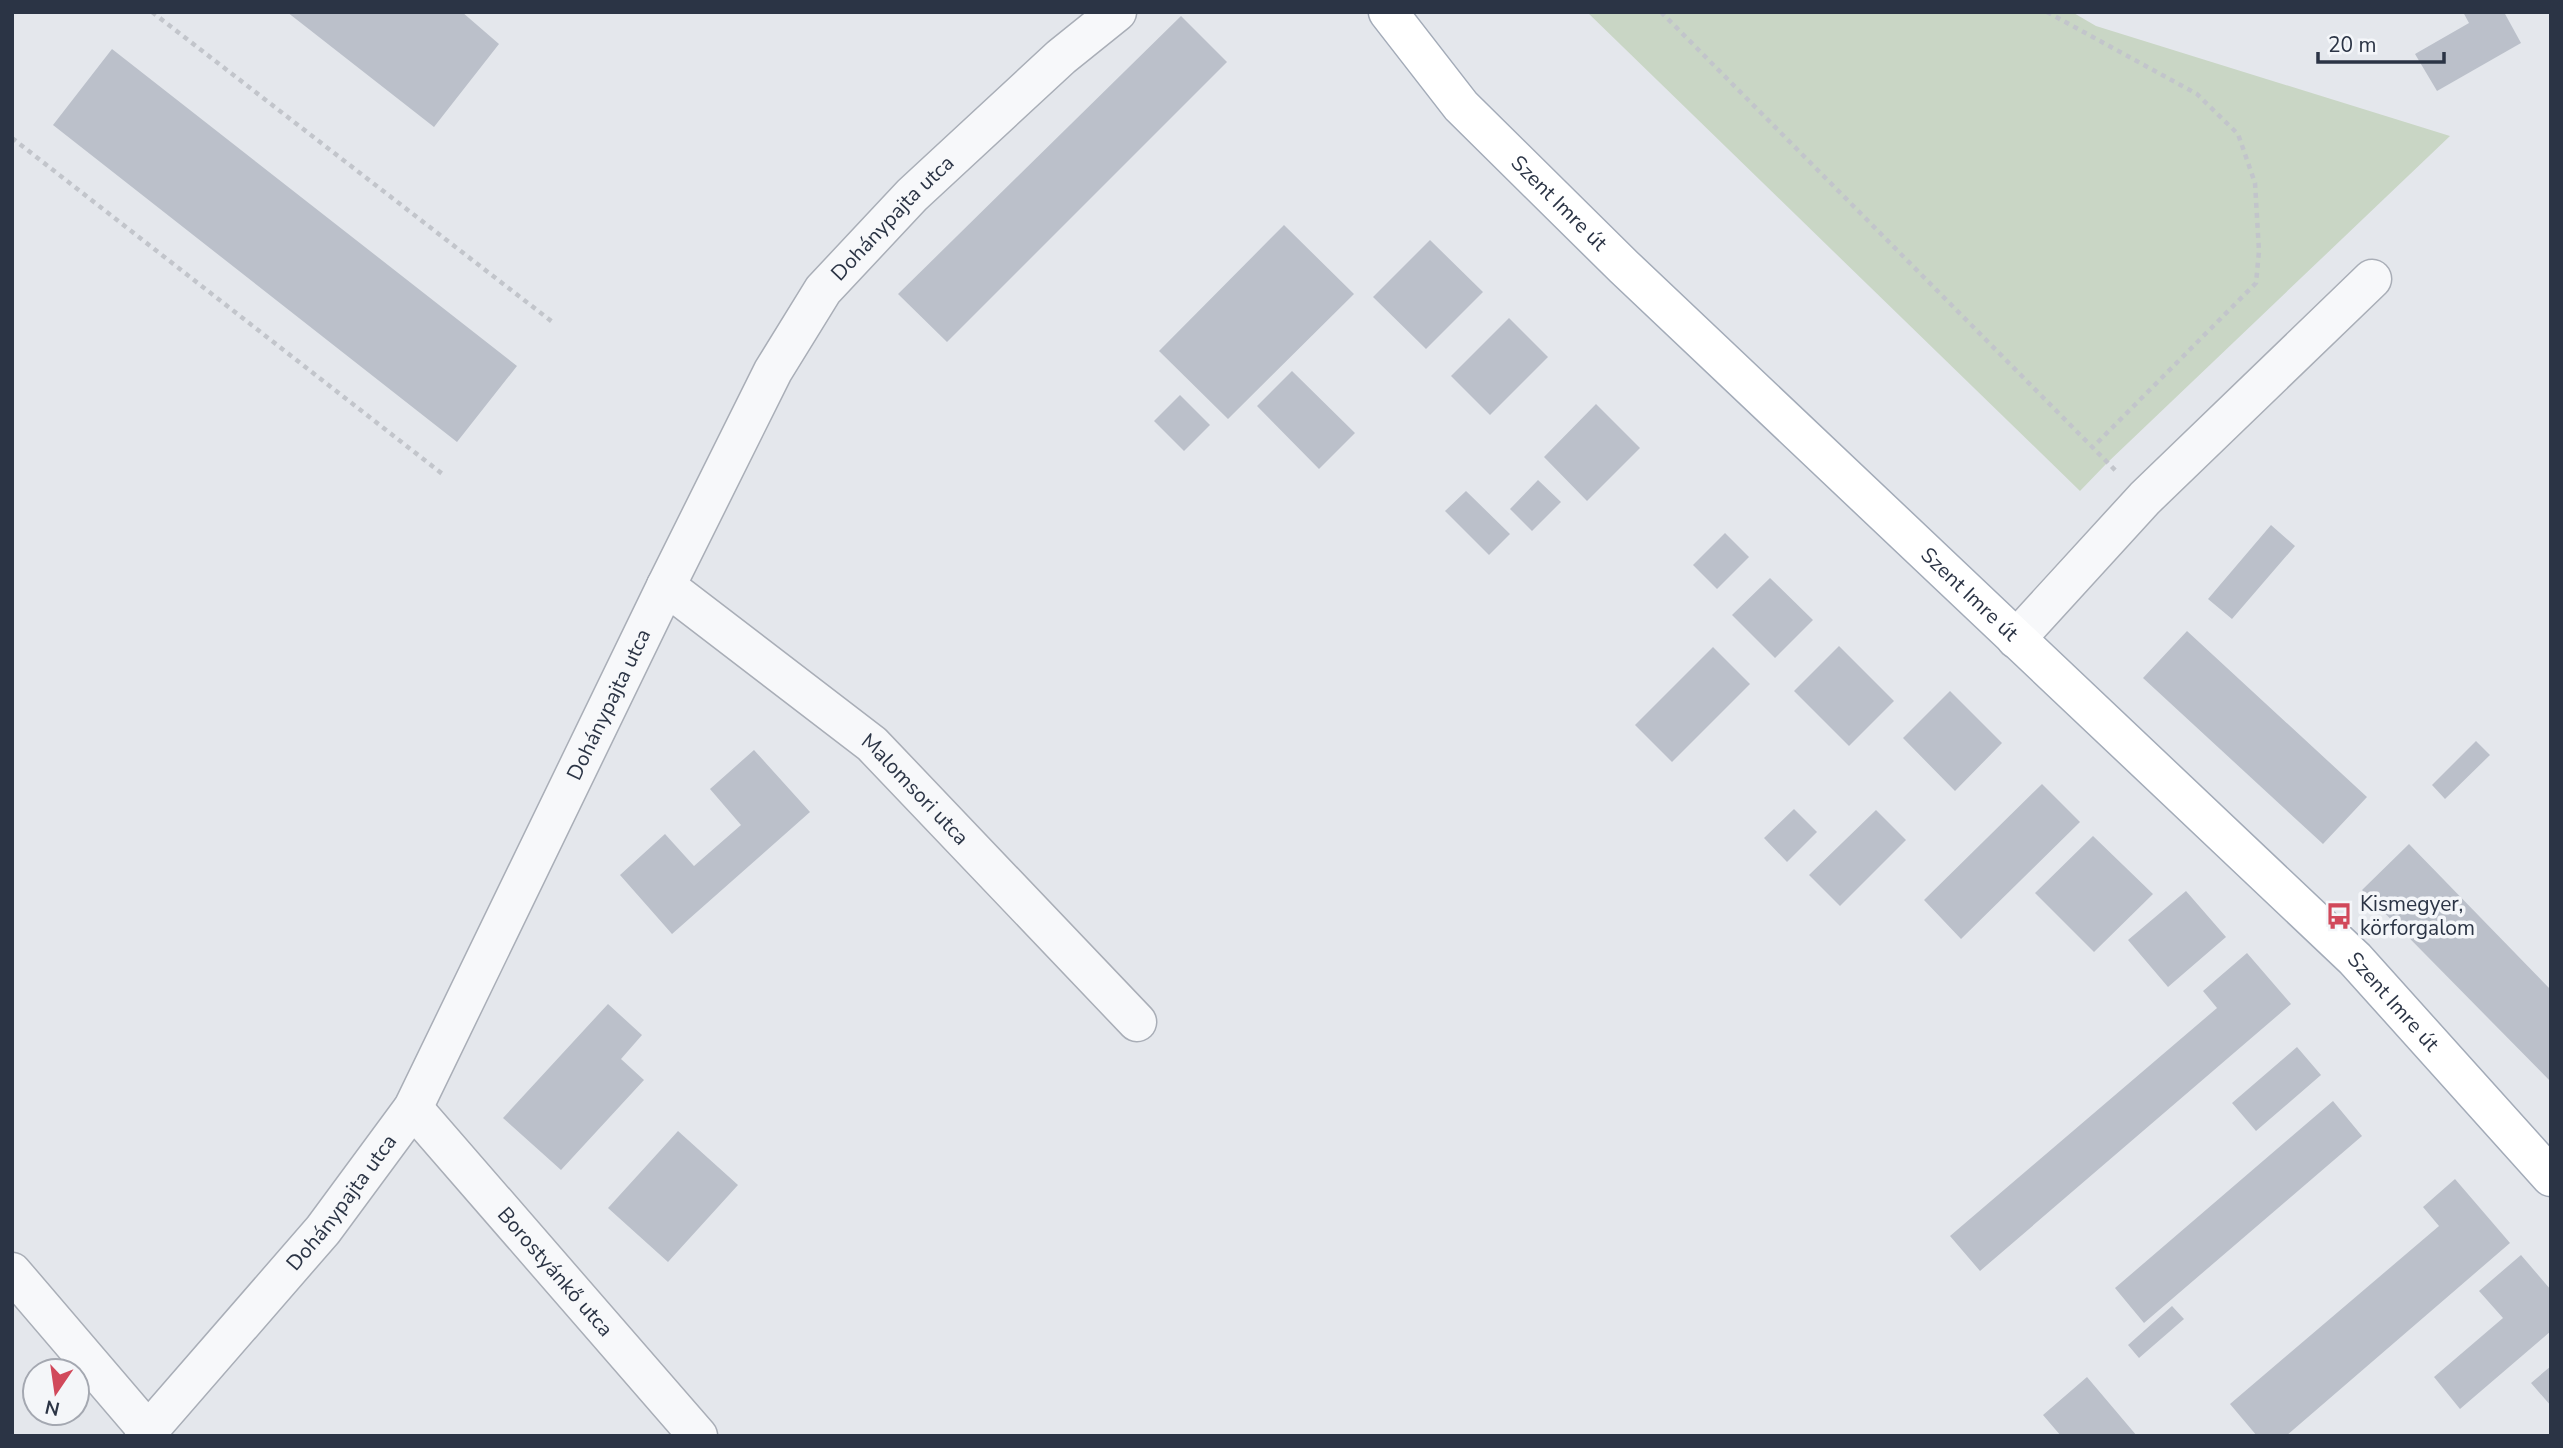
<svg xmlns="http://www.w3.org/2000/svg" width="2563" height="1448" viewBox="0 0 2563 1448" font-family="'Nunito Sans',sans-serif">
<rect width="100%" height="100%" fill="#e4e7ec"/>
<path fill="#c9d6c5" d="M1587 12H2072L2096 26 2450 136 2107 463 2080 491Z"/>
<path fill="#bbc0ca" d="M287 12H462L499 44 434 127Z
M2463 12H2504L2521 43 2437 91 2415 54 2469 23Z
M1181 16 1227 62 947 342 898 294Z
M112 49 517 366 457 442 53 125Z
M1284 225 1354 294 1228 419 1159 351Z
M1430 240 1483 292 1426 349 1373 297Z
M1509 318 1548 357 1490 415 1451 376Z
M1292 371 1355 433 1319 469 1257 406Z
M1180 395 1210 425 1184 451 1154 421Z
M1596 404 1640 448 1587 501 1544 457Z
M1538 480 1561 502 1532 531 1510 509Z
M1466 491 1510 534 1489 555 1445 511Z
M2271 525 2295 546 2232 619 2208 599Z
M1725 533 1749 557 1717 589 1693 565Z
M1770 578 1813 620 1775 658 1732 615Z
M2187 631 2367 797 2323 844 2143 678Z
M1839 646 1894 701 1849 746 1794 691Z
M1713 647 1750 684 1672 762 1635 725Z
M1950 691 2002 743 1955 791 1903 738Z
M2476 741 2490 755 2445 799 2432 785Z
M754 750 810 812 672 934 620 875 665 834 694 866 741 825 710 789Z
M2042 784 2080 822 1961 939 1924 900Z
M1794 809 1817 832 1787 862 1764 838Z
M1876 810 1906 840 1840 906 1809 875Z
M2093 836 2153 894 2094 952 2035 893Z
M2409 844 2551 990V1082L2362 890Z
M2186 891 2226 937 2168 987 2128 940Z
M2247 953 2291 1004 1980 1271 1950 1236 2217 1008 2203 991Z
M608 1004 642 1035 621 1059 644 1080 561 1170 503 1118Z
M2297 1047 2321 1075 2256 1131 2232 1103Z
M2333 1101 2362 1136 2144 1323 2115 1288Z
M678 1131 738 1185 668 1262 608 1208Z
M2455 1179 2510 1243 2286 1436H2257L2230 1404 2439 1226 2423 1207Z
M2521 1255 2551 1290V1331L2460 1409 2434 1377 2503 1318 2479 1291Z
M2172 1306 2184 1319 2139 1358 2128 1345Z
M2551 1366V1406L2531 1383Z
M2087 1377 2137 1436H2061L2043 1415Z"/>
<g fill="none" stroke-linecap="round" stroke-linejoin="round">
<defs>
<g id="minor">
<path id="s1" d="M666 586 872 744 1137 1022"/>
<path d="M2016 639 2145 498 2372 279"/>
<path id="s2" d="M413 1108 698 1436"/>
<path d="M12 1272 148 1431"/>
<path id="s3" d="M144 1436 323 1230 413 1108 666 586 773 371 823 290 912 195 1061 57 1117 12"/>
</g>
<g id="major">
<path id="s4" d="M1388 12 1461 106 1624 267 2355 959 2551 1177"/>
</g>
</defs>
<use href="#minor" stroke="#a9aeb7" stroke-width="41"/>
<use href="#major" stroke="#a3abb8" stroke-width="41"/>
<path stroke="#c2c5cb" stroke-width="4.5" stroke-dasharray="5 5" stroke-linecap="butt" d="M152 12 555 324
M1661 12 2116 471
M2047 12 2197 94 2238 134 2255 183 2259 251 2256 283 2092 448
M12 138 445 476"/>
<use href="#minor" stroke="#f7f8fa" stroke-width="38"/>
<use href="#major" stroke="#fff" stroke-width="38"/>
</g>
<defs>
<symbol id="bus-bare" viewBox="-9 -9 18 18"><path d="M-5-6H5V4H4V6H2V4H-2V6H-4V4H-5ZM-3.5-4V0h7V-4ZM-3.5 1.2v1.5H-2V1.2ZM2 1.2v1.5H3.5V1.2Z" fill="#d1495b" stroke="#f4f6f9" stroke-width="2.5" paint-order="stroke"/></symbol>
</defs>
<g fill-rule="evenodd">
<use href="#bus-bare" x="2320" y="897" width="38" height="38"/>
</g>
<g text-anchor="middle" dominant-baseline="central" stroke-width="7" stroke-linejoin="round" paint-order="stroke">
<g font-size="21" fill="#2b3445" stroke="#f4f6f9">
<text stroke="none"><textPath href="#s4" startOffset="257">Szent Imre út</textPath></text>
<text stroke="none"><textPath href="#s3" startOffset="1440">Dohánypajta utca</textPath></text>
<text stroke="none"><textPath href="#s4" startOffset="824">Szent Imre út</textPath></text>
<text stroke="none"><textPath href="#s3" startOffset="873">Dohánypajta utca</textPath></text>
<text stroke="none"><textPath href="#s1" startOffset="322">Malomsori utca</textPath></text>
<text stroke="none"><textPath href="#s4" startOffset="1412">Szent Imre út</textPath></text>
<text stroke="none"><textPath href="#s3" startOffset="306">Dohánypajta utca</textPath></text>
<text stroke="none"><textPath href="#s2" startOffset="217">Borostyánkő utca</textPath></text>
</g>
<g font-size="21" fill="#2b3445" stroke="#f4f6f9" text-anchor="start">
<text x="2360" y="904">Kismegyer,<tspan x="2360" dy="24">körforgalom</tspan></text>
</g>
</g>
<rect width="2563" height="1448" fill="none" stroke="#2b3445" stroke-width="28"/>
<g transform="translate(56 1392) rotate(193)"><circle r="33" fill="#f4f6f9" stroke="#a4a8b1" stroke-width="2"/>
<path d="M0-5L12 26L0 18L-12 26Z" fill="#d1495b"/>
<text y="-10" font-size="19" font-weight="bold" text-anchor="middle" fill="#2b3445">N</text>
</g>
<path d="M2318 52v10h126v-10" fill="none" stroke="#2b3445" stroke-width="3.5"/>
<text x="2328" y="52" font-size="21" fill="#2b3445" stroke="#f4f6f9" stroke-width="5" paint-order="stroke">20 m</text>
</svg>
